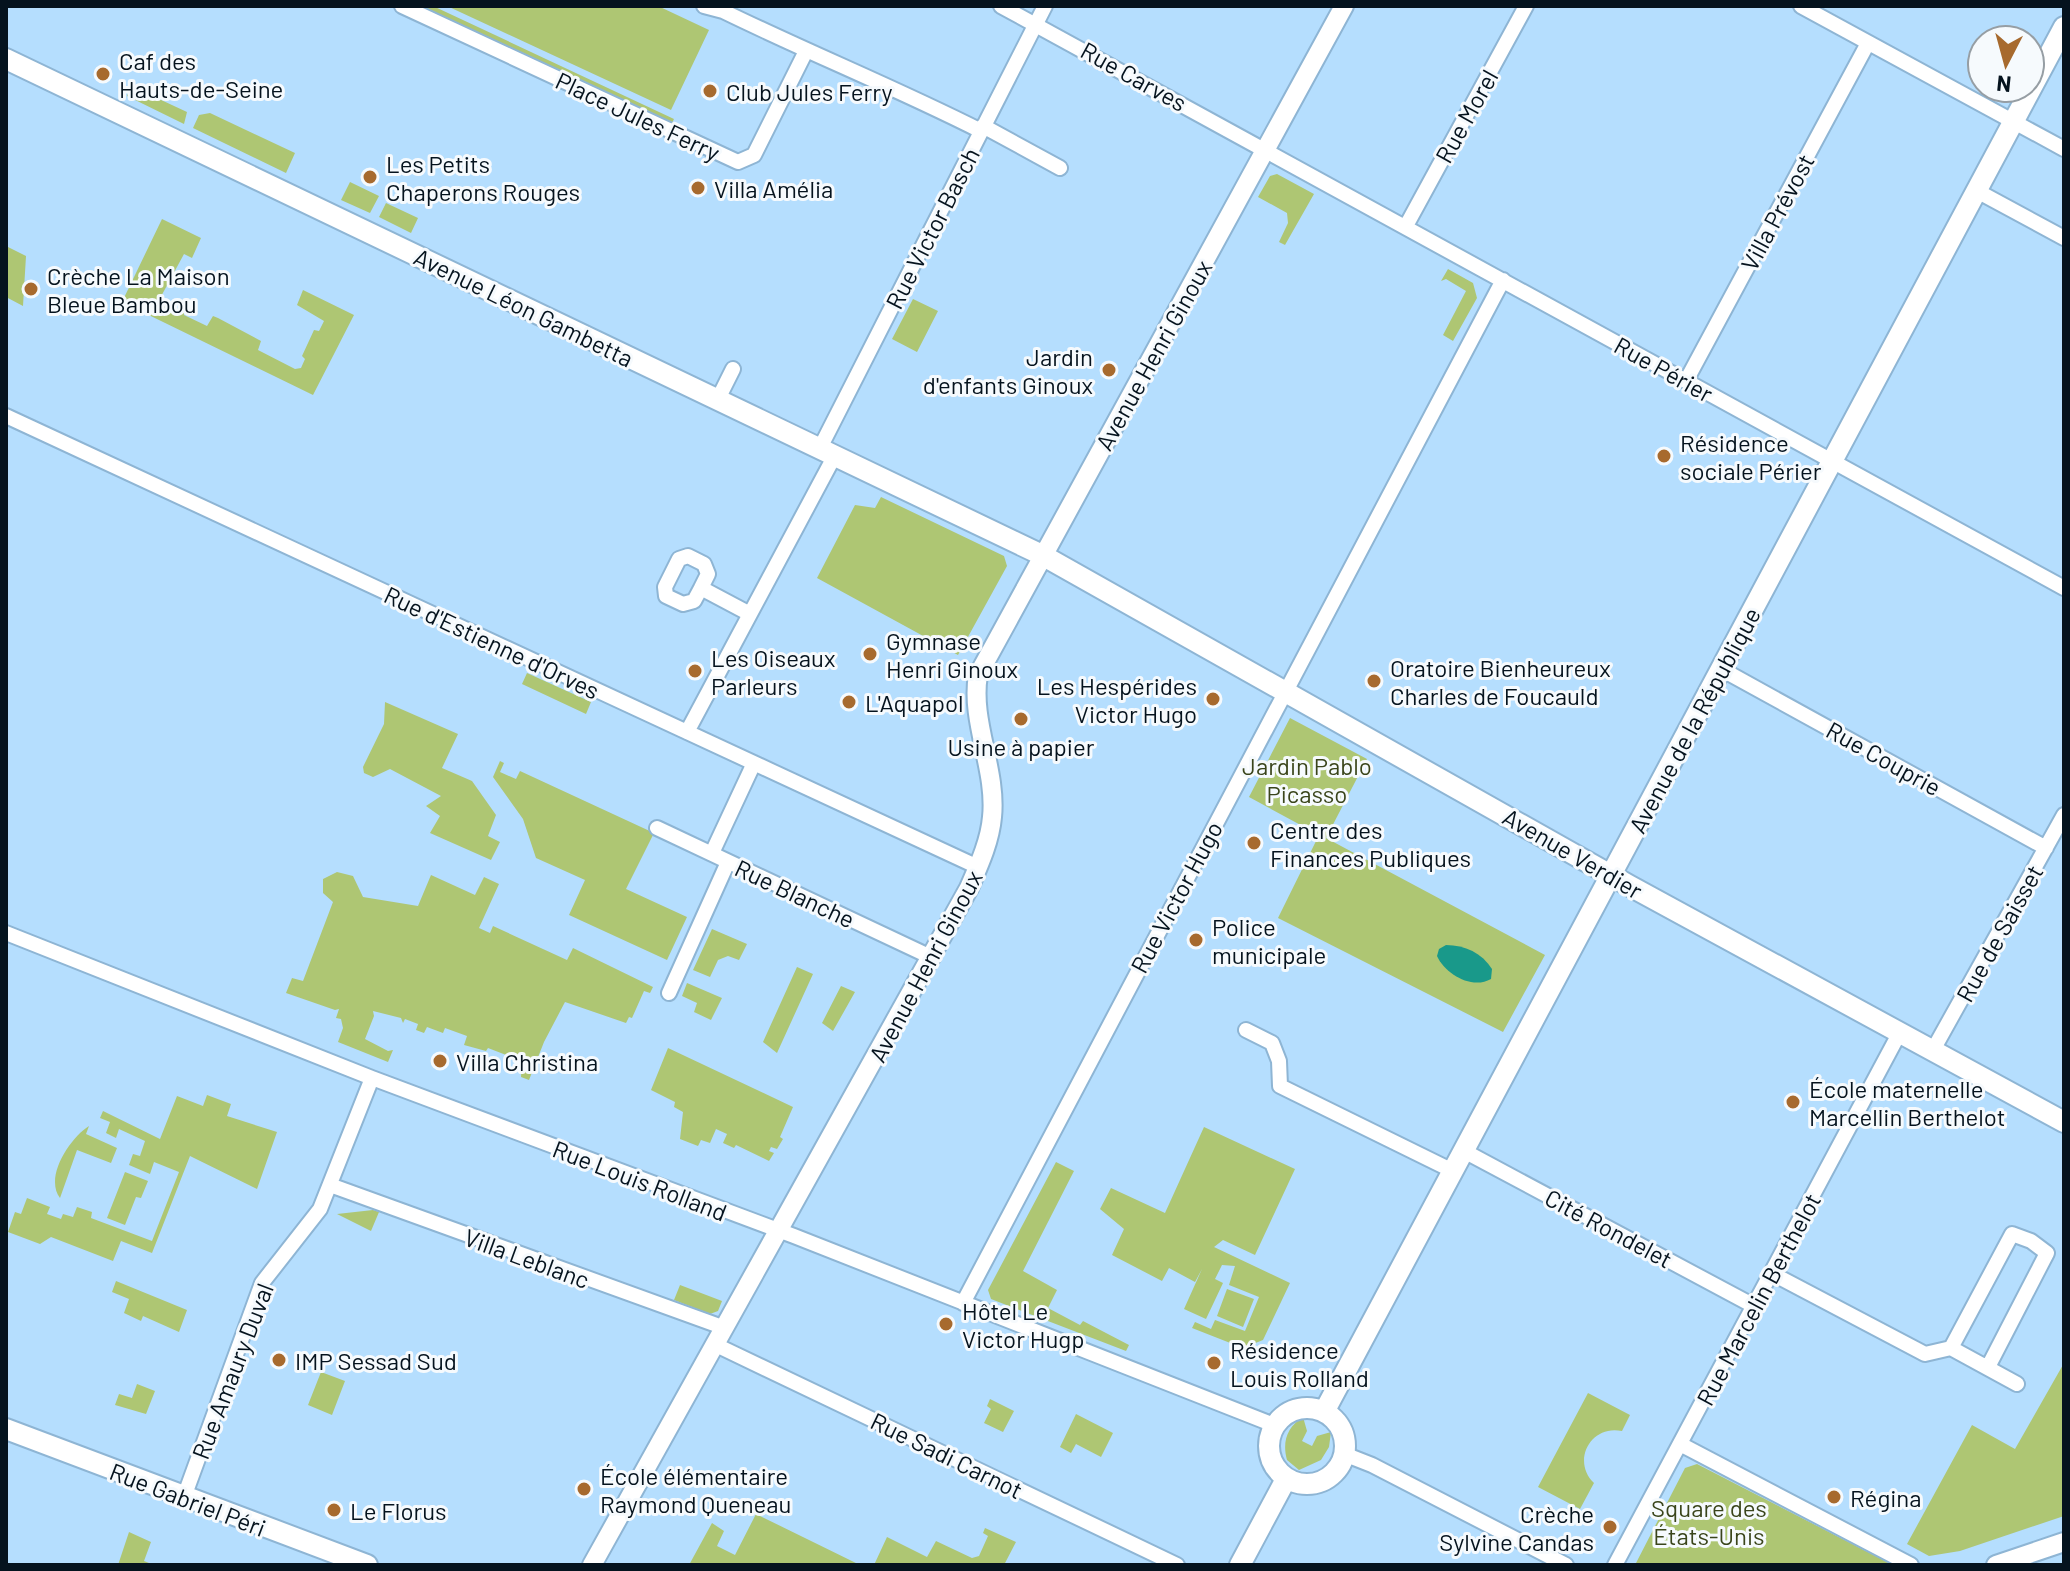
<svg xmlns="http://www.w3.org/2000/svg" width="2070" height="1571" viewBox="0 0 2070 1571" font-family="Barlow,sans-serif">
<rect width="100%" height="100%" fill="#b5defe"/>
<path fill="#aec673" d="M421 6H433L674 119 672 123Z
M447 6H658L709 30 671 110Z
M131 86 187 112 184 124 127 96Z
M210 113 295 153 286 173 193 128 199 115Z
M1277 174 1314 194 1285 245 1279 242 1288 223 1287 213 1258 197 1270 176Z
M350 182 379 196 370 213 341 200Z
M386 203 418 218 411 233 379 217Z
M162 219 201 238 192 258 184 254 158 302 184 311V315L207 326 213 316 218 318 261 341 258 350 295 369 301 368 305 359 302 356 314 330 319 331 324 321 297 305 303 290 354 315 313 395 122 302Z
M6 246 26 256 23 306 6 297Z
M1448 269 1473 283 1477 298 1453 341 1443 335 1466 291 1446 279 1441 281Z
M913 299 938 311 917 352 892 339Z
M881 497 1004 556 1007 566 958 655 817 578 855 505 875 508Z
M527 673 591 702 586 714 522 684Z
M385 702 458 734 442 768 472 781 496 815 488 836 500 842 491 860 430 833 440 816 426 806 441 796 390 769 373 777 364 773 363 767 384 724Z
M1290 718 1367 759 1326 838 1545 955 1503 1032 1278 918 1319 835 1249 797Z
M500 761 504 763 500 772 516 779 520 771 654 833 626 889 687 917 667 960 569 915 585 880 536 858 523 819 493 777Z
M337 872 353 876 363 897 418 906 431 875 475 895 484 877 499 884 479 928 490 933 493 926 567 960 573 948 653 987 650 993 644 991 632 1018 629 1017 626 1023 565 1002 544 1042 529 1080 521 1077 522 1061 488 1048 486 1051 464 1045 467 1036 445 1028 443 1033 427 1027 424 1033 416 1030 418 1024 405 1019 403 1023 401 1018 373 1011 374 1016 365 1039 388 1051 393 1050 388 1062 338 1042 343 1028 341 1019 336 1018 339 1009 335 1010 286 993 292 978 303 981 333 902 323 893V879Z
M712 929 747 944 739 960 728 956 718 960 710 977 693 970Z
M797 967 813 974 777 1053 763 1042Z
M687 983 722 998 711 1020 694 1012 697 1003 682 996Z
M841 986 855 992 833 1031 822 1023Z
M668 1048 793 1107 780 1137 783 1139 777 1149 771 1147 769 1151 774 1153 769 1161 736 1145 734 1148 723 1143 727 1134 716 1129 710 1143 701 1140 698 1146 680 1139 683 1112 674 1107 675 1102 651 1090Z
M207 1095 231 1104 227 1116 277 1132 257 1189 190 1156 152 1253 121 1241 113 1261 51 1237 40 1244 8 1232 15 1212 21 1214 27 1198 50 1207 47 1214 61 1219 63 1214 73 1217 77 1207 92 1212 91 1218 152 1241 179 1172 154 1162 150 1174 129 1165 133 1154 140 1156 145 1141 119 1129 116 1138 106 1133 110 1122 100 1118 103 1111 160 1139 177 1096 203 1106Z
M89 1126 86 1134 117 1148 111 1163 77 1150 60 1198C44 1177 70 1138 89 1126Z
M1204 1127 1295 1169 1255 1255 1223 1240 1214 1247 1290 1283 1263 1340 1243 1348 1192 1328 1195 1322 1211 1329 1215 1320 1245 1331 1259 1297 1229 1285 1235 1266 1222 1265 1215 1279 1223 1283 1206 1319 1184 1309 1202 1269 1195 1282 1169 1268 1162 1281 1112 1255 1124 1229 1100 1209 1111 1188 1165 1213Z
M1056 1162 1074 1171 1023 1271 1057 1290 1048 1308 1080 1325 1083 1321 1129 1345 1126 1351 991 1299 988 1290Z
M125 1172 148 1181 141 1198 136 1197 125 1225 107 1218Z
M373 1210 379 1212 371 1231 337 1214Z
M116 1281 187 1310 179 1332 143 1316 141 1321 124 1313 129 1299 112 1292Z
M680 1285 722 1301 718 1311 710 1314 674 1300Z
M1227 1289 1254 1299 1243 1327 1217 1316Z
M2064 1363V1516L1960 1551 1929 1556 1907 1544 1972 1425 2015 1449Z
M321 1372 345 1381 332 1415 308 1405Z
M137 1384 155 1391 146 1414 115 1405 119 1394 132 1398Z
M1588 1393 1630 1415 1622 1431C1591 1424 1571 1461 1594 1483L1580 1509 1538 1487Z
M990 1399 1014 1411 1003 1432 984 1423 991 1409 987 1406Z
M1076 1414 1113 1433 1101 1457 1076 1444 1071 1453 1060 1447Z
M1303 1417 1307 1431 1302 1441 1312 1446 1317 1436 1331 1432 1329 1447 1321 1460 1299 1470 1287 1460C1282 1442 1287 1427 1303 1417Z
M1697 1464 1893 1565H1635L1685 1468Z
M756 1514 860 1565H689L712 1523 724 1531 717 1546 735 1555Z
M985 1528 1016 1542 1004 1565H874L887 1537 927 1557 936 1541 972 1558 979 1556 988 1536 983 1533Z
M129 1532 151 1542 144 1561 154 1565H118Z"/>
<path fill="#19998a" d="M1446 945C1465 945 1482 953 1492 969L1491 979C1472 990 1445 974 1437 956L1439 949Z"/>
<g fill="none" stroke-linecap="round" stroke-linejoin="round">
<defs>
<path id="minor" d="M402 6 738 162 754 155 806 51
M704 6 723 11C809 53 896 88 981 131
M1001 6 2064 588
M1801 6 2064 149
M983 126 1060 168
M1977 191 2064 238
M1406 226 1526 6
M1686 381 1868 43
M718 399 733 369
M6 416 978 867
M819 450 1045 6
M701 588 708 574 704 564 688 556 679 559 665 587 666 596 683 604 694 601 701 588 750 614
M1721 669 2046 848
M687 732 834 457
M657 828 933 958
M712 853 754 763
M6 933 372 1078 794 1236 1274 1425
M669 993 728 862
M1246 1030 1272 1043 1279 1061 1280 1086 1453 1171
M1933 1050 2064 815
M1464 1151 1754 1306
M330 1185 725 1328
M1771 1273 1925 1354 1951 1348
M963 1303 1503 280
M716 1345 1177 1565
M1951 1348 2012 1234 2031 1241 2047 1253 1988 1367
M1951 1348 2017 1384
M1680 1444 1911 1565
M1344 1454 1372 1465 1566 1565
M184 1497 262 1283 320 1209 372 1078
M1615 1565 1900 1032"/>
<path id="tertiary" d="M592 1565 969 888C979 865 990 841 992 817 997 770 970 721 978 675L1344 6
M1996 1565 2064 1542"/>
<path id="secondary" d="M6 59 1042 555 1630 886 2064 1122
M1269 1446a38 38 0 1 1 76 0a38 38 0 1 1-76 0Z
M1324 1412 2064 27
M6 1429 367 1565
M1240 1565 1286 1479"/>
</defs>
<use href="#minor" stroke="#8eb5d4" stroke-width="18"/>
<use href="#tertiary" stroke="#8eb5d4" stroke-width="22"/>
<use href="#secondary" stroke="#8eb5d4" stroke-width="24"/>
<use href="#minor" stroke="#fff" stroke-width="14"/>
<use href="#tertiary" stroke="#fff" stroke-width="18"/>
<use href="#secondary" stroke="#fff" stroke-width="20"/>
</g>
<g fill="#a76a2e" stroke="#f6fafd" stroke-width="3">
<circle cx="103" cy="74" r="8"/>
<circle cx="710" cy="91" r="8"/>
<circle cx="370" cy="177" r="8"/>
<circle cx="698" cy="188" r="8"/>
<circle cx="31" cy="289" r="8"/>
<circle cx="1109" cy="370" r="8"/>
<circle cx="1664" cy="456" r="8"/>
<circle cx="870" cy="654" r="8"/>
<circle cx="695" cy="671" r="8"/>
<circle cx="1374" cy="681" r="8"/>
<circle cx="1213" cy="699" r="8"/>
<circle cx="849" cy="702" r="8"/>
<circle cx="1021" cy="719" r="8"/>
<circle cx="1254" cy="843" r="8"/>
<circle cx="1196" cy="940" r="8"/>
<circle cx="440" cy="1061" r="8"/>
<circle cx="1793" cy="1102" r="8"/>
<circle cx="946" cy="1324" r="8"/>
<circle cx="279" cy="1360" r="8"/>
<circle cx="1214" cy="1363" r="8"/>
<circle cx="584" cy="1489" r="8"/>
<circle cx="1834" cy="1497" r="8"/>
<circle cx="334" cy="1510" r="8"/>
<circle cx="1610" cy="1527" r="8"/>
</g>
<g text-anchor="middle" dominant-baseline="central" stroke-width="6" stroke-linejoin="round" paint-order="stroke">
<g font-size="24" fill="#05131e" stroke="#f6fafd" text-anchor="start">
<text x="119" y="60">Caf des<tspan x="119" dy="28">Hauts-de-Seine</tspan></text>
<text x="726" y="91">Club Jules Ferry</text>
<text x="386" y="163">Les Petits<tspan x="386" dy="28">Chaperons Rouges</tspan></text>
<text x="714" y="188">Villa Amélia</text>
<text x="47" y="275">Crèche La Maison<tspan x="47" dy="28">Bleue Bambou</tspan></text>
<text x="1093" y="356" text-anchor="end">Jardin<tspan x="1093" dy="28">d'enfants Ginoux</tspan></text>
<text x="1680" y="442">Résidence<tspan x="1680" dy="28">sociale Périer</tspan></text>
<text x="886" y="640">Gymnase<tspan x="886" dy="28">Henri Ginoux</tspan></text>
<text x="711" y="657">Les Oiseaux<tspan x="711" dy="28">Parleurs</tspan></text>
<text x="1390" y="667">Oratoire Bienheureux<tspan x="1390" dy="28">Charles de Foucauld</tspan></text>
<text x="1197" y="685" text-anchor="end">Les Hespérides<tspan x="1197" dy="28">Victor Hugo</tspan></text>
<text x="865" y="702">L'Aquapol</text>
<text x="1021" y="746" text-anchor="middle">Usine à papier</text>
<text x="1270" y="829">Centre des<tspan x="1270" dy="28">Finances Publiques</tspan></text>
<text x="1212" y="926">Police<tspan x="1212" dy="28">municipale</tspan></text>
<text x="456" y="1061">Villa Christina</text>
<text x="1809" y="1088">École maternelle<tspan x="1809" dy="28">Marcellin Berthelot</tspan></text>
<text x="962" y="1310">Hôtel Le<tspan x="962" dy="28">Victor Hugp</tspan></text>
<text x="1230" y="1349">Résidence<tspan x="1230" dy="28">Louis Rolland</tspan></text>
<text x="295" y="1360">IMP Sessad Sud</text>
<text x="600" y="1475">École élémentaire<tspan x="600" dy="28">Raymond Queneau</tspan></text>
<text x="1850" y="1497">Régina</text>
<text x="350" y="1510">Le Florus</text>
<text x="1594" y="1513" text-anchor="end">Crèche<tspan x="1594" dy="28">Sylvine Candas</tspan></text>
</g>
<g font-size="24" fill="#05131e" stroke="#f6fafd">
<text transform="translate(1134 76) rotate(29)">Rue Carves</text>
<text transform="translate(638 116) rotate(25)">Place Jules Ferry</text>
<text transform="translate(1466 116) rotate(-61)">Rue Morel</text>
<text transform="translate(1777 212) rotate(-62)">Villa Prévost</text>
<text transform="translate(932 228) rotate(-63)">Rue Victor Basch</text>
<text transform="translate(524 307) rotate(26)">Avenue Léon Gambetta</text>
<text transform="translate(1153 355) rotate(-61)">Avenue Henri Ginoux</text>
<text transform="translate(1664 369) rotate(29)">Rue Périer</text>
<text transform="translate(492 642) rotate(25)">Rue d'Estienne d'Orves</text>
<text transform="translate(1694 720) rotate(-62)">Avenue de la République</text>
<text transform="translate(1884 758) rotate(29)">Rue Couprie</text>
<text transform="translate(1573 853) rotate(30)">Avenue Verdier</text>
<text transform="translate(795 893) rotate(25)">Rue Blanche</text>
<text transform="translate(1176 897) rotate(-62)">Rue Victor Hugo</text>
<text transform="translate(1999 933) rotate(-61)">Rue de Saisset</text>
<text transform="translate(925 966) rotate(-62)">Avenue Henri Ginoux</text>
<text transform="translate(640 1180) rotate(21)">Rue Louis Rolland</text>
<text transform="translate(1609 1228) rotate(28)">Cité Rondelet</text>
<text transform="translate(527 1258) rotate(20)">Villa Leblanc</text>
<text transform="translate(1758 1299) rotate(-62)">Rue Marcelin Berthelot</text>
<text transform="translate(232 1371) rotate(-69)">Rue Amaury Duval</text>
<text transform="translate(947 1455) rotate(26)">Rue Sadi Carnot</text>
<text transform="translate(188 1499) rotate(21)">Rue Gabriel Péri</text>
</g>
<g font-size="24" fill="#3a451b" stroke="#f6fafd">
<text x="1307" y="765">Jardin Pablo<tspan x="1307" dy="28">Picasso</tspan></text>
<text x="1709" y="1507">Square des<tspan x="1709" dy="28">États-Unis</tspan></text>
</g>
</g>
<rect width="2070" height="1571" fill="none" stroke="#05131e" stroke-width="16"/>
<g transform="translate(2006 64) rotate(186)"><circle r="38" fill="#f6fafd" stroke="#969ea4" stroke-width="2"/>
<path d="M0-6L14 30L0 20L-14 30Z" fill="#a76a2e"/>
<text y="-12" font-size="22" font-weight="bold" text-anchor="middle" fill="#05131e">N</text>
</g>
</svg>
